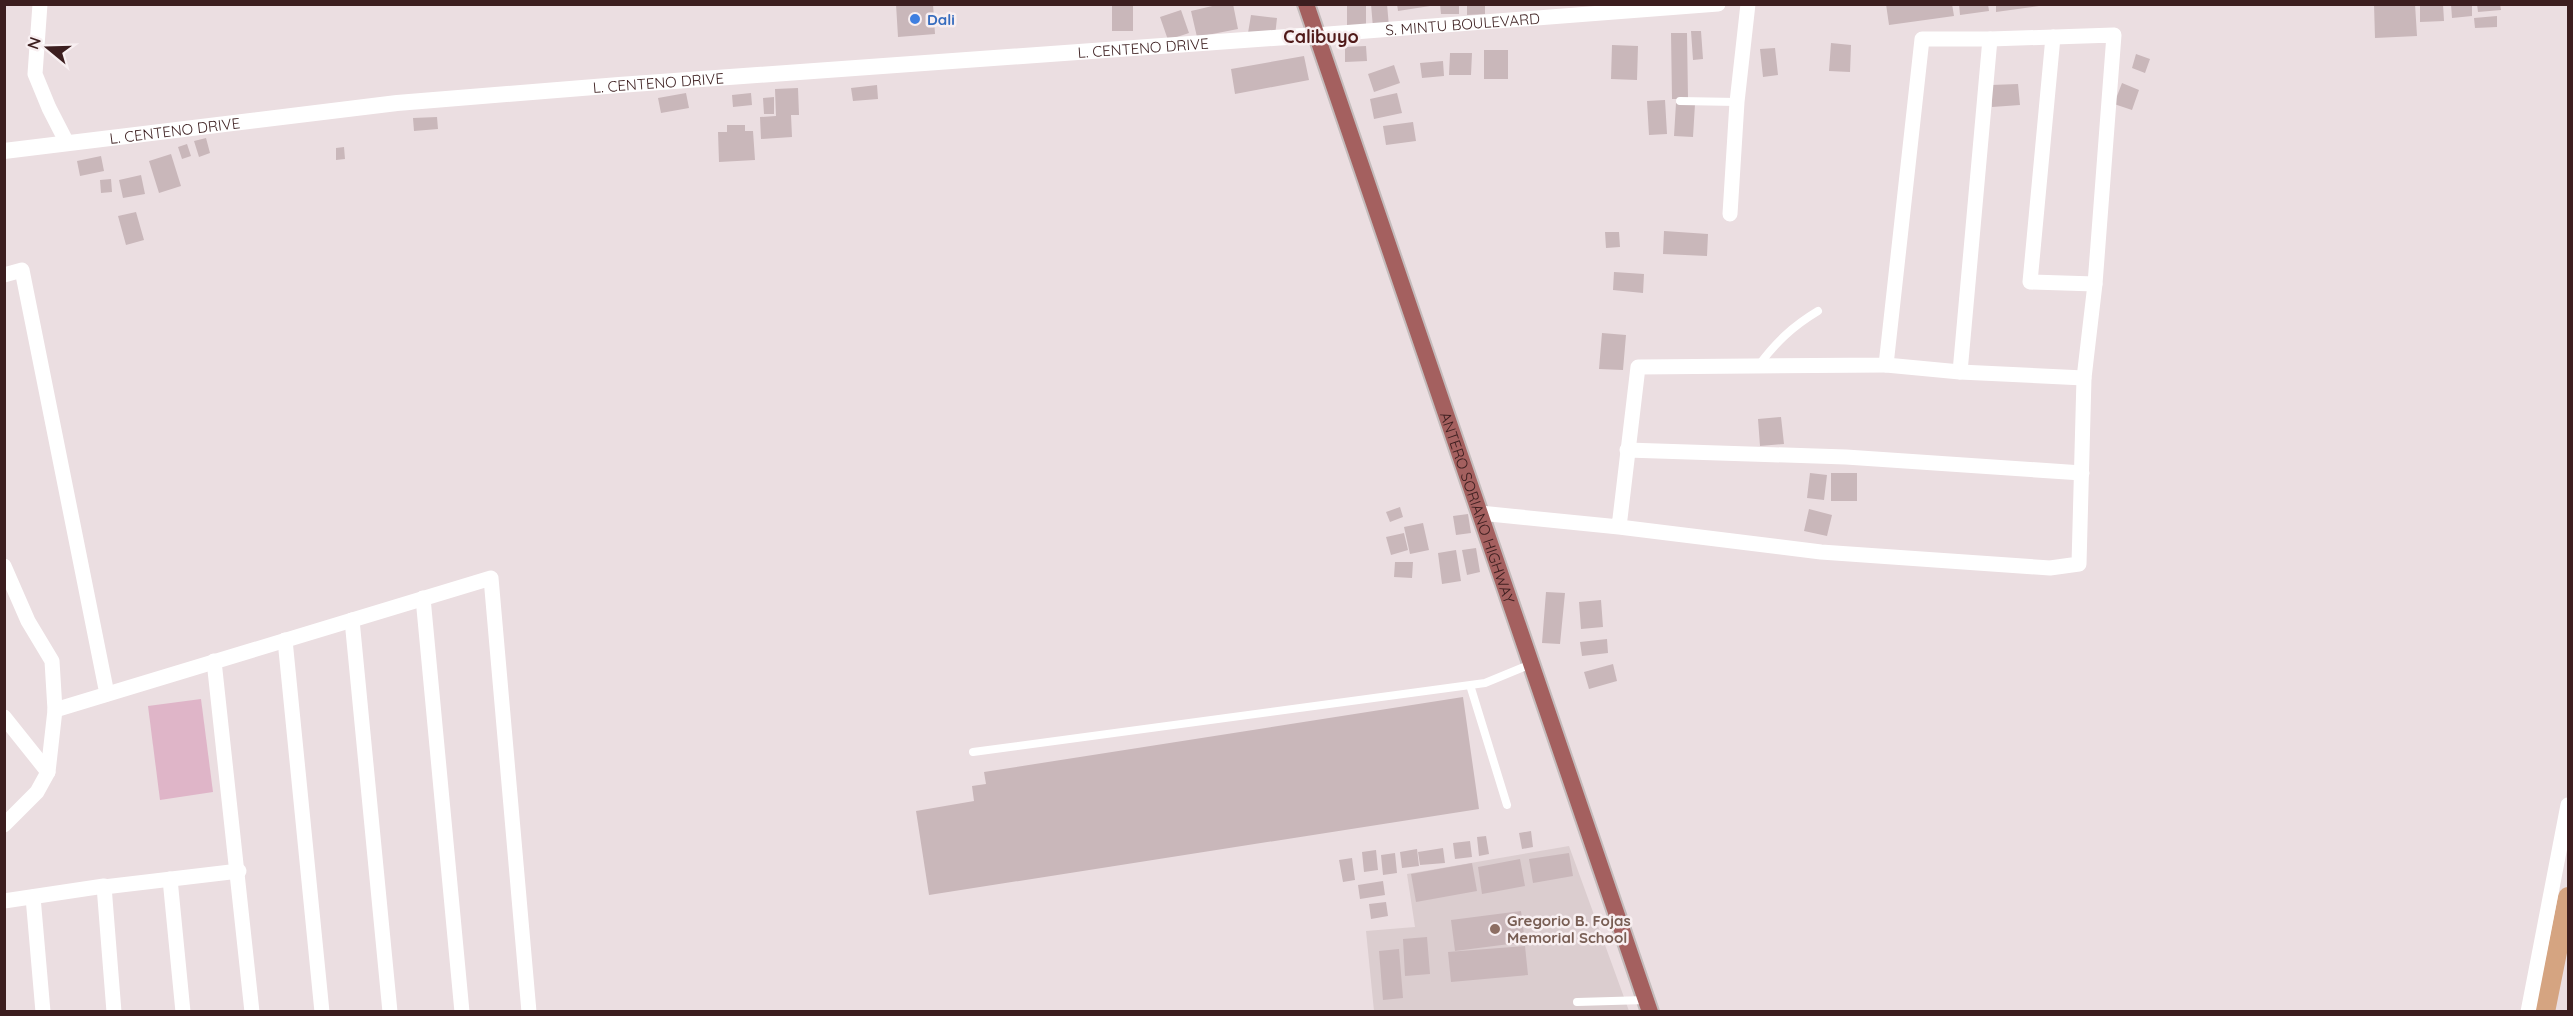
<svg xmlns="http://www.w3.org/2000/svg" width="2573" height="1016" viewBox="0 0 2573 1016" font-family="Quicksand,sans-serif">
<rect width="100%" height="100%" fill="#ebdee1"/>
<path fill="#dbcdcf" d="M1569 846 1629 1011H1374L1366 931 1415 927 1407 874Z"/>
<path fill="#dfb5c8" d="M201 699 213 792 160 800 148 706Z"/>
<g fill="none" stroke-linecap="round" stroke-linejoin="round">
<path stroke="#d5a481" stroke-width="20" d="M2545 1012 2568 897"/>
</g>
<path fill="#c9b7ba" d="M896 4H933L935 34 898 37Z
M1221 4H1233L1238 29 1197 37 1191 11Z
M1347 4H1366V28H1347Z
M1371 4H1387L1389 27 1373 28Z
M1397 4H1430V6L1398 11Z
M1440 4H1459V14H1441Z
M1467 4H1485V14L1467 15Z
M1886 4H1952L1954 16 1889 25Z
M1959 4H1988L1989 11 1960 15Z
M1996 4H2039V6L1996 12Z
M2374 4H2415L2417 36 2375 38Z
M2420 4H2443L2444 21 2420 22Z
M2451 4H2472V16L2452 18Z
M2477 4H2500L2501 10 2478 12Z
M1133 5V31H1112V6Z
M1181 10 1189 33 1168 40 1160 17Z
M1251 15 1277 18 1275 36 1248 33Z
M2497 16V27L2475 28 2474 18Z
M1691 31H1701L1703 59 1693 60Z
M1671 33H1687L1688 99H1672Z
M1831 43 1851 45 1850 72 1829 71Z
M1612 45 1638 46 1637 80 1611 79Z
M1366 46 1367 61 1345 62V47Z
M1775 48 1778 75 1763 77 1760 49Z
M1484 50H1508V79H1484Z
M1450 53H1472L1471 75H1449Z
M2136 54 2150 59 2145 73 2132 68Z
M1304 56 1309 80 1235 94 1231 69Z
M1443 61 1444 76 1422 78 1420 63Z
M1394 65 1400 83 1374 92 1368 74Z
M2122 83 2139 90 2132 110 2114 104Z
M2018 84 2020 105 1992 107 1991 85Z
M877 85 878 99 853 101 851 88Z
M798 88 799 115H791L792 137 761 139 760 117 776 116 775 89Z
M686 93 689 108 661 113 658 98Z
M751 93 752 105 733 107 732 95Z
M1397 93 1402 113 1374 119 1370 99Z
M774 97V114H764L763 98Z
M1665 100 1667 134 1649 135 1647 101Z
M1676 103 1695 104 1693 137 1674 136Z
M437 117 438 129 414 131 413 118Z
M1413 122 1416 141 1386 145 1383 126Z
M727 125H745V131H753L755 160 719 162 718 132H727Z
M206 138 210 153 199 157 194 141Z
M187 144 191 156 182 159 178 147Z
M344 147 345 159 336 160V148Z
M171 154 181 186 159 193 149 161Z
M101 156 104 171 80 176 77 161Z
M141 175 145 194 123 198 119 180Z
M111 179 112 192 101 193 100 180Z
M136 212 144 240 126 245 118 216Z
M1664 231 1708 234 1707 256 1663 254Z
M1605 232H1619L1620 247 1606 248Z
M1614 272 1644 274 1643 293 1613 290Z
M1602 333 1626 335 1623 370 1599 369Z
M1781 417 1784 444 1760 446 1758 419Z
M1810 473 1827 475 1824 500 1807 498Z
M1831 473H1857V501H1831Z
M1400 507 1403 517 1390 522 1386 512Z
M1809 509 1832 515 1827 536 1804 531Z
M1468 514 1471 533 1456 535 1453 516Z
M1423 523 1429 550 1410 554 1404 527Z
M1404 533 1408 550 1391 555 1386 537Z
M1476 548 1480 572 1467 575 1462 550Z
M1456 550 1461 581 1442 584 1438 553Z
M1395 562H1413L1412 578 1394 577Z
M1546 592 1565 593 1560 644 1542 643Z
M1601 600 1603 627 1581 629 1579 602Z
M1607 639 1608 653 1582 656 1580 642Z
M1613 664 1617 681 1589 689 1584 672Z
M1463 697 1479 809 929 895 916 811 974 801 972 786 986 784 984 772Z
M1531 831 1533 847 1522 849 1519 833Z
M1486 836 1489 854 1479 856 1477 837Z
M1470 841 1472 857 1455 859 1453 843Z
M1443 848 1445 863 1420 865 1418 852Z
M1417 849 1419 866 1402 868 1400 852Z
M1376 850 1378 870 1364 872 1362 852Z
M1395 853 1397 873 1383 875 1381 855Z
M1569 853 1573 876 1533 883 1529 859Z
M1352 858 1355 880 1343 882 1339 860Z
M1520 859 1525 886 1482 894 1478 867Z
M1472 863 1477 891 1416 902 1411 874Z
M1383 881 1385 895 1360 899 1358 885Z
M1386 902 1388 916 1371 919 1369 904Z
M1521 911 1525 942 1455 951 1451 920Z
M1427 937 1430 974 1405 976 1403 939Z
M1525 946 1528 975 1451 982 1448 952Z
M1399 949 1403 998 1383 1000 1379 951Z"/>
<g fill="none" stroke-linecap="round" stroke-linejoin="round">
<defs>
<g id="primary">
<path id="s3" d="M1306 4 1650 1012"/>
</g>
</defs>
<use href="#primary" stroke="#c4bcbc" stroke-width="20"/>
<path stroke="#fff" stroke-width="8" d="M1680 101 1737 102
M1759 365C1776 342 1793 326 1818 311
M1470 685 1507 805
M973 752 1485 683 1531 664
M1577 1002 1646 1000"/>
<g stroke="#fff" stroke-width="15">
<path d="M40 4 35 74 49 108 67 143"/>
<path id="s1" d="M1315 35 1718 4"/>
<path d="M2053 37 2030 282 2095 284"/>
<path d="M1730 214 1737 102 1748 4"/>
<path d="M4 275 22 270 107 694"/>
<path d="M1886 365 1960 372 2084 378"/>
<path d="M1960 372 1990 39"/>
<path d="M1627 450 1846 457 2082 473"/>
<path d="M1480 513 1619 527 1821 552 2050 568 2079 564 2084 378 2095 284 2114 35 1990 39H1922L1886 365 1638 367 1619 527"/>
<path d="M4 566 28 621 52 661 55 710 48 772 37 792 4 825"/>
<path d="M423 598 462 1012"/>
<path d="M352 620 390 1012"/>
<path d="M285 640 322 1012"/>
<path d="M214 661 252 1012"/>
<path d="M55 710 491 578 529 1012"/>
<path d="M4 717 48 772"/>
<path d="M170 879 183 1012"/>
<path d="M104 887 239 871"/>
<path d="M33 897 43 1012"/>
<path d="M4 901 104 886 114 1012"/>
<path d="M2528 1012 2568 805"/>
</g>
<path stroke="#fff" stroke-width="16" id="s2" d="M4 151 397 103 619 85 1315 35"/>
<use href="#primary" stroke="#a4605f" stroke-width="16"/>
</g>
<circle fill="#3f7fe0" stroke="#f8eff1" stroke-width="2" cx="915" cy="19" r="6"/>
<circle fill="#8d6e63" stroke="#f8eff1" stroke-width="2" cx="1495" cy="929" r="6"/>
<g text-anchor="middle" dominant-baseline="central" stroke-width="5" stroke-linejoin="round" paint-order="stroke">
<g font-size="15" font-weight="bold" fill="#366cbe" stroke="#f8eff1" text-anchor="start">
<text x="927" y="19">Dali</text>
</g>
<g font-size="15" fill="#3c1e1f" stroke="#f8eff1">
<text stroke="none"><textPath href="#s1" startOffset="148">S. MINTU BOULEVARD</textPath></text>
<text stroke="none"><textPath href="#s2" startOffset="1144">L. CENTENO DRIVE</textPath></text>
<text stroke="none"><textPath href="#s2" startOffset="658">L. CENTENO DRIVE</textPath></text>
<text stroke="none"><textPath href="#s2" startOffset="172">L. CENTENO DRIVE</textPath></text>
<text stroke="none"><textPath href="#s3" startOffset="532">ANTERO SORIANO HIGHWAY</textPath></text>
</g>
<g font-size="15" font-weight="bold" fill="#785e54" stroke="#f8eff1" text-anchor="start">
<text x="1507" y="920">Gregorio B. Fojas<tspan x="1507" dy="17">Memorial School</tspan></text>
</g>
<g font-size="18" font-weight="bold" fill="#501a19" stroke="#f8eff1">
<text x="1321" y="36">Calibuyo</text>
</g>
</g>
<rect width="2573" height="1016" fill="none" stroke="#3c1e1f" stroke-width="12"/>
<g transform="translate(48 48) rotate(289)" stroke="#f8eff1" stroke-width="4.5" paint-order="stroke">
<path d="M0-4.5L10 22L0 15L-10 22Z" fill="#3c1e1f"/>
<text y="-9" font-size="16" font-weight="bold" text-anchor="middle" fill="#3c1e1f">N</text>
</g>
</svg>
